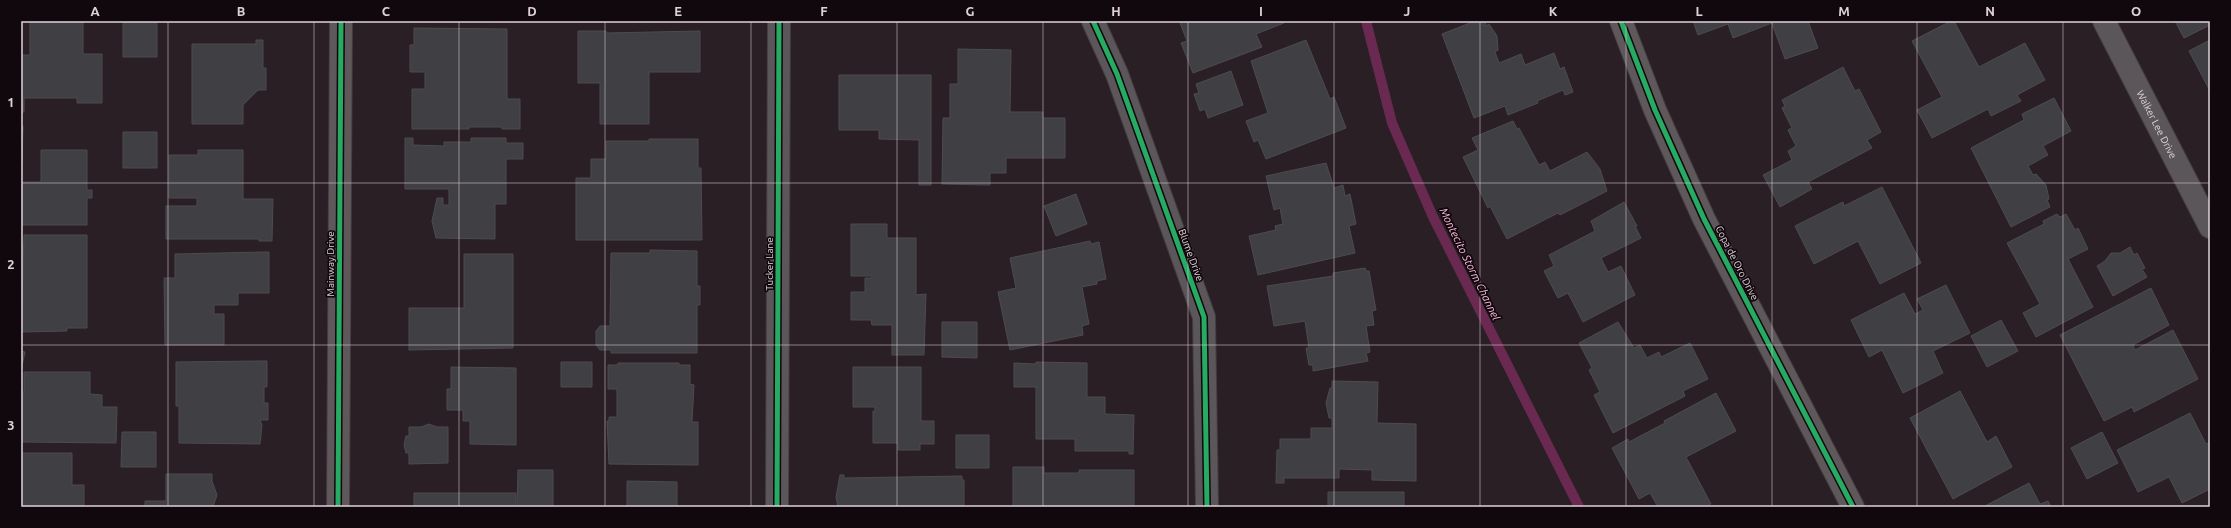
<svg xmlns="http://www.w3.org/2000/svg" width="2231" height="528" viewBox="0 0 2231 528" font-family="Ubuntu,sans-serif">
<rect width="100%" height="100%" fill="#2a1f25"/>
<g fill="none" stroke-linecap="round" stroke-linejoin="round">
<path stroke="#692950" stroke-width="10" d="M1366 21 1392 123 1433 217 1579 507"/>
</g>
<path fill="#3f3f44" stroke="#4c4c4f" d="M30 21 83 22V54H102V103H77V98H24V112H21V55H30Z
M1184 21H1283L1284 23 1256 34 1262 47 1193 73 1181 43 1187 41 1180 23Z
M1475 21H1485L1486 26 1489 24 1497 36 1498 50 1495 52 1499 63 1521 54 1525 65 1554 53 1560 69 1564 67 1573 92 1565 95 1563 90 1537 101 1538 103 1508 115 1505 106 1474 118 1442 34Z
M1693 21H1808L1818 48 1785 59 1772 23 1733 38 1728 24 1698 35Z
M1951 21H1954L1979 67 2025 43 2045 80 2017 95 2021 101 1991 116 1988 109 1932 138 1917 110 1942 97 1912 41Z
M2175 21H2210V25L2184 38Z
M123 22H157V57H123Z
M414 28 507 29V99H520V129H502V127H469V129H412V89H425V72H410V45H414Z
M578 31H606V33L700 31V72H649V124H600V83H578Z
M256 40H263V68H266V90H258L243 105V124H192V44H256Z
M1306 40 1330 99 1334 97 1346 128 1266 159 1258 140 1254 142 1246 121 1268 113 1251 61Z
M2210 40V91L2189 51Z
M958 49 1011 50 1010 112H1043V118H1065V158H1006V173H990V185L942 184 943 118H950V84H958Z
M1843 67 1855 91 1859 89 1881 132 1867 140 1872 148 1808 182 1812 189 1780 207 1763 175 1792 160 1788 151 1796 146 1788 130 1792 128 1782 108 1785 106 1782 100Z
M1231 71 1243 105 1208 118 1205 109 1200 111 1194 94 1199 93 1196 84Z
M839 75H931V185H919V140L879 139V130H839Z
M2054 98 2071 131 2043 146 2048 155 2028 166 2033 175 2036 174 2046 185 2049 199 2047 200 2050 207 2011 227 1971 148 2024 120 2022 114Z
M1513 121 1517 129 1519 128 1539 165 1545 162 1550 171 1587 152 1600 169 1607 191 1560 215 1558 213 1507 239 1490 206 1488 208 1463 157 1478 150 1472 138Z
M21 126H23L22 163H21Z
M123 132H157V168H123Z
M405 138H413V145L444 146V142H471V138H506V143H523V159H506V204H495V239L436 238 432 221 437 198H443V205H449V189H405Z
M649 139H698V168H701L702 240H576V178H591V159H606V141H649Z
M41 150H87V190H92V198H87V225H21V182H41Z
M198 150H243V199H273L272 241H259V239H166V206H197V198H169V155H198Z
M1326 163 1334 188 1343 185 1345 196 1350 194 1356 224 1349 226 1355 253 1258 275 1249 236 1276 230 1275 226 1283 224 1280 208 1274 210 1266 176Z
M1882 187 1921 263 1880 284 1858 241 1814 264 1795 226 1843 202 1844 206Z
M1076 194 1087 224 1056 236 1044 206Z
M1624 202 1637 226H1635L1641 238 1601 258 1608 272 1621 266 1635 295 1583 322 1568 293 1558 298 1544 271 1554 266 1549 255 1595 231 1591 221Z
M2057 214 2060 217 2066 214 2075 230 2078 228 2088 249 2068 259 2093 307 2036 337 2023 313 2040 304 2007 243 2044 224 2043 221Z
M851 224H887V238H916V295L926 294 924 355H892V325H872L871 320H851V292H865V278H872V276H851Z
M24 235H87V328H67V331L21 332Z
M1090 241 1091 244 1099 242 1106 279 1097 281V284L1082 287 1089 324 1082 326 1083 335 1010 350 998 292 1016 288 1010 258Z
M2130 247 2134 255 2137 253 2145 268 2142 269 2147 277 2113 296 2097 266 2105 261 2111 253H2120Z
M650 250 697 251V286H700V305H697V353H611V350H600L596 345V331L600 326H610L611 253H650Z
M264 252H269V293H238V305H214V314H224V345H165L164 278H175V254Z
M464 254H513V348L409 350V308H464Z
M1365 268 1366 271H1369L1376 310 1372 311 1374 325 1366 326 1370 352 1366 353 1368 361 1313 371V365H1309L1306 348H1309L1305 321 1274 326 1267 286 1333 276V273Z
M1946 285 1970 333 1933 351 1943 373 1903 393 1882 350 1869 357 1851 320 1904 293 1915 314 1923 310 1917 299Z
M2151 288 2169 325 2133 345 2135 350 2173 330 2198 379 2134 412 2132 407 2104 421 2060 335Z
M2001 320 2018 351 1987 367 1971 336Z
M942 322H977V358L942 357Z
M1618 322 1634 348 1640 345 1647 358 1659 352 1661 357 1690 343 1708 379 1683 391 1685 396 1613 433 1594 395 1600 392 1589 370 1592 368 1579 343Z
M21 351 25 352 21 370Z
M259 361H267V387H264V403H268V420H260L262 425 260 444 179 443V406H176V362Z
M561 362H592V387H561Z
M1036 362 1087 363V397H1105V414L1134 415 1133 454H1129V451H1075V439H1036V387H1014V363L1036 364Z
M618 363H679V365H690V384L694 385 692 422H698V465L609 464 607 421H609V417H617V389H608V365H618Z
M451 367 516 368V445L470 444V421H463V410H447V389H451Z
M853 367H921V421H934V444H920V450H898V443H873V411H875V407H853Z
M24 372H90V394L102 395V407H117L116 443 21 442V392H24Z
M1332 381 1378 382 1377 423 1416 424V481L1372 480V470L1339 469V478H1284V483H1276L1277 450H1280V439H1311V428H1332V418H1329L1326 403 1330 388H1332Z
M1960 391 1987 442 1996 436 2012 467 1953 499 1910 418Z
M1716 393 1736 431 1686 457 1711 504 1705 507H1658L1650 493 1639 499 1612 448 1628 439 1629 442 1665 423 1664 421Z
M2190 413 2206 444 2210 442V489L2182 503 2169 477 2138 492 2117 450Z
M429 424 437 427H448V463L409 464V453H406L404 445 406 436H409V427H421Z
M122 432H156V467H121Z
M2102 432 2118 463 2087 479 2071 448Z
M956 435H989V468H956Z
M21 453H72V485H84V507H21Z
M1013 467H1044V473H1079V470H1134V507H1013Z
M518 470H553V507H517Z
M166 474H212V481L217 495 213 507H145V501H166Z
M840 475H844V478L962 476V480H964V507H838L836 497Z
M627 481 677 482V506L681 507H627Z
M2029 483 2040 504 2048 501 2051 507H1983Z
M1328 492H1404V507H1328Z
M414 493H516V507H414Z"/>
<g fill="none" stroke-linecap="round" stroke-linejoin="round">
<defs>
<g id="street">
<path d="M1093 21 1117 74 1204 317 1207 507"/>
<path id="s1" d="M2104 21 2210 227"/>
<path d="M777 507 779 21"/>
</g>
<path id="secondary" d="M1621 21 1655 110 1704 219 1853 507
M338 507 341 21"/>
</defs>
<use href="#street" stroke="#463c42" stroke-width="24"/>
<use href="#secondary" stroke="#463c42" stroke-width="24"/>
<use href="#street" stroke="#5a5659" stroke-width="22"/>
<use href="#secondary" stroke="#5e585b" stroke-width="22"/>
<defs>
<path id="cycleway" d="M1093 21 1117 74 1204 317 1207 507
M1621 21 1655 110 1704 219 1853 507
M338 507 341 21
M777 507 779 21"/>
</defs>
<use href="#cycleway" stroke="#11080d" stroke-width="8"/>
<use href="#cycleway" stroke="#26ab63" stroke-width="5"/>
</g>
<path fill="none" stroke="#e0d1d8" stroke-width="1" stroke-opacity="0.55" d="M168 21V507M314 21V507M459 21V507M605 21V507M751 21V507M897 21V507M1043 21V507M1188 21V507M1334 21V507M1480 21V507M1626 21V507M1772 21V507M1917 21V507M2063 21V507M21 183H2210M21 345H2210"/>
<g text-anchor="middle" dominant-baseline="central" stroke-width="3.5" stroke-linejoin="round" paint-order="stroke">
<g font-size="10" fill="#e0d1d8" stroke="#11080d">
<text stroke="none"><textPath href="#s1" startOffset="116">Walker Lee Drive</textPath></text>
<text transform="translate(1191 255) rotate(70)">Blume Drive</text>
<text transform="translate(1737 263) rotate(63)">Copa de Oro Drive</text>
<text transform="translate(330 264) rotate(-90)">Mainway Drive</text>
<text transform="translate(769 264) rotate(-90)">Tucker Lane</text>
</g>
<g font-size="11" font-style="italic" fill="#ffbfe1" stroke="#11080d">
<text transform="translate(1470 264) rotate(64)">Montecito Storm Channel</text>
</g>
</g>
<rect width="2231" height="528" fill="none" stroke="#11080d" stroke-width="44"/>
<rect x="22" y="22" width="2187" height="484" fill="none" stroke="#e0d1d8" stroke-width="1.5"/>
<g font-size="13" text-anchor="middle" font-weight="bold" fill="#e0d1d8">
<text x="95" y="16">A</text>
<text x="241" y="16">B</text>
<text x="386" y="16">C</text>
<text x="532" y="16">D</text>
<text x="678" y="16">E</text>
<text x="824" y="16">F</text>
<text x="970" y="16">G</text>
<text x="1116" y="16">H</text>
<text x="1261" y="16">I</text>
<text x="1407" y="16">J</text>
<text x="1553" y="16">K</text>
<text x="1699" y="16">L</text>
<text x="1844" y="16">M</text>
<text x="1990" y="16">N</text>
<text x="2136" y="16">O</text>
<text x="11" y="107">1</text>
<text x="11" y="269">2</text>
<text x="11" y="430">3</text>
</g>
</svg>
